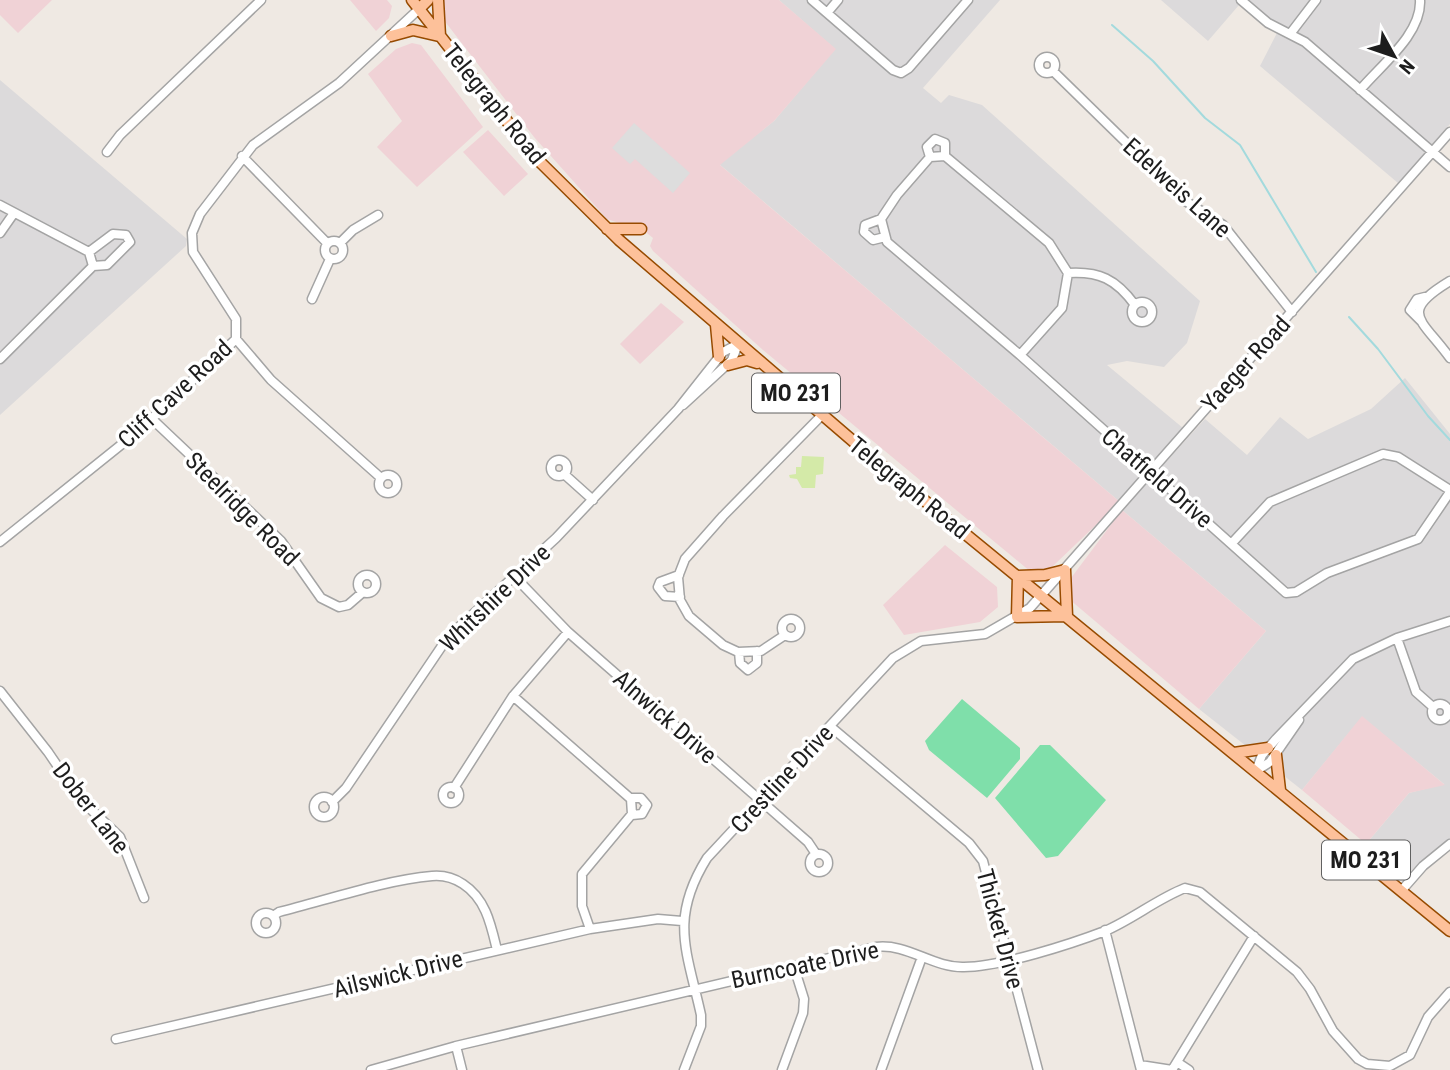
<svg xmlns="http://www.w3.org/2000/svg" width="1450" height="1070" viewBox="0 0 1450 1070" font-family="'Roboto Condensed',sans-serif">
<rect width="100%" height="100%" fill="#efe9e3"/>
<path fill="#dcdadb" d="M779 0H1000L923 88 941 103 949 95 982 105 1200 301 1187 343 1164 367 1127 361 1107 365 1183 428 1120 502 719 164 774 121 835 49Z
M1161 0H1450V124L1398 183 1260 66 1277 33 1262 25 1239 5 1208 41Z
M0 80 187 239 186 246 0 415Z
M1405 378 1450 434V839L1407 874 1401 872 1366 844 1409 793 1444 784 1362 717 1302 790 1199 709 1266 631 1122 510 1205 419 1247 455 1280 417 1308 439 1371 409Z"/>
<path fill="#f0d2d6" d="M0 0H52L18 33 0 15Z
M350 0H387L392 6 389 18 376 31Z
M442 0H779L836 49 774 121 720 165 1120 502 1053 566 1043 572H1031L763 350 653 251 650 246 653 238 637 225H625L607 219 534 137 440 15Z
M412 43 421 45 483 127 417 187 377 147 402 121 368 74 396 49Z
M488 130 528 174 504 196 463 152Z
M661 303 684 322 640 364 620 344Z
M1122 510 1266 631 1199 709 1069 599 1067 586 1071 578Z
M945 545 997 587 998 607 980 622 904 635 883 605Z
M1362 716 1445 785 1409 793 1366 844 1302 790Z"/>
<path fill="#d4eaa8" d="M802 456 824 457 823 474 816 475 815 488H802L797 479 790 478 789 475 796 474V467H801Z"/>
<path fill="#7fdfaa" d="M962 699 1020 748V759L987 798 929 750 925 741Z
M1040 745H1050L1106 800 1058 856 1046 858 995 798Z"/>
<path fill="#ddd" d="M634 123 690 173 673 193 635 159 630 164 612 148Z"/>
<g fill="none" stroke-linecap="round" stroke-linejoin="round">
<path stroke="#a3dadd" stroke-width="2" d="M1112 25 1153 61 1205 118 1240 145 1316 272
M1349 317 1378 349 1428 416 1450 440"/>
<defs>
<path id="minor" d="M812 0 893 70 901 73 909 68 968 0
M1241 0 1268 23 1305 42 1450 167
M827 13 838 0
M1290 34 1316 0
M1039 65a8 8 0 1 1 16 0a8 8 0 1 1-16 0Z
M1053 71 1187 202 1223 225 1292 312
M1360 90C1381 65 1422 34 1420 0
M107 152 120 135 261 0
M242 156 327 243
M930 157 927 147 935 139 945 143V156
M0 205 89 252 93 266
M881 219 865 225 864 232 873 240 885 237
M0 233 14 213
M325 250a9 9 0 1 1 18 0a9 9 0 1 1-18 0Z
M340 243 353 230 378 215
M1068 273C1099 271 1116 279 1135 305
M1450 281C1397 313 1422 319 1450 358
M312 299 330 259
M1132 312a10 10 0 1 1 20 0a10 10 0 1 1-20 0Z
M1421 321 1410 310 1417 299 1425 297
M236 339 271 380 381 478
M1020 355 1062 308 1068 273 1049 243 945 156 930 157 897 195 881 219 887 242 1020 355 1286 593 1296 592 1327 573 1418 539 1450 492
M0 359 93 266 107 265 130 242 126 235 113 234 89 252
M683 405 732 360 738 344
M152 419 281 541 321 598 339 607 348 605 363 592
M551 468a8 8 0 1 1 16 0a8 8 0 1 1-16 0Z
M564 474 593 500
M379 484a9 9 0 1 1 18 0a9 9 0 1 1-18 0Z
M0 542 142 428 236 339V319L193 252 192 233 200 214 253 145 339 83 419 9
M1232 543 1270 502 1383 454 1398 457 1450 490
M358 584a9 9 0 1 1 18 0a9 9 0 1 1-18 0Z
M679 575 660 582 658 587 665 596 680 597
M515 577 568 632 808 842 816 854
M782 628a9 9 0 1 1 18 0a9 9 0 1 1-18 0Z
M785 635 761 651 738 652 723 645 689 616 680 600 678 577 685 559 723 516 822 415
M1397 638 1416 692 1433 707
M739 652 740 663 748 670 757 663V651
M0 691 48 752 80 799 120 837 144 898
M513 696 631 799 632 814 582 874V906L590 929
M1432 712a8 8 0 1 1 16 0a8 8 0 1 1-16 0Z
M831 727 969 843 983 861 1038 1070
M1256 771 1262 755 1276 739 1353 659 1397 638 1450 621
M1256 771 1270 762 1299 720
M443 795a8 8 0 1 1 16 0a8 8 0 1 1-16 0Z
M454 788 513 696 568 632
M314 807a10 10 0 1 1 20 0a10 10 0 1 1-20 0Z
M630 798H641L647 805 642 814 632 815
M332 802 346 788 448 637 556 538 678 409 723 352 738 344
M810 863a9 9 0 1 1 18 0a9 9 0 1 1-18 0Z
M1402 890 1423 866 1450 844
M256 923a10 10 0 1 1 20 0a10 10 0 1 1-20 0Z
M273 916 279 912C327 900 385 880 432 876 443 875 454 878 463 884 486 899 491 925 497 950
M1105 930 1141 1070
M116 1039 590 929 658 919 682 921
M456 1046 462 1070
M1177 1062 1189 1070
M1140 1065 1172 1070
M371 1070 456 1046 876 947C907 943 933 968 964 967 1000 967 1071 944 1105 931 1133 919 1157 899 1185 888L1200 892 1297 972 1310 989 1333 1031 1358 1059 1367 1064 1390 1066 1410 1055 1428 1017 1450 992
M684 1070 701 1026V1015C687 951 669 919 707 858L893 658 921 641 985 634 1030 608 1450 132
M782 1070 803 1013 804 999 794 967
M881 1070 922 957
M1172 1070 1254 936"/>
<path id="major" d="M412 0 536 158 619 240 875 460 1450 931
M438 0 440 36
M419 9 428 0
M391 36 413 30 439 36
M607 229H641
M716 325 719 357
M728 365 747 360 757 363
M1018 576 1045 575 1065 570 1067 616
M1018 576 1017 617 1066 616
M1234 753 1268 748
M1276 755 1280 790"/>
</defs>
<use href="#minor" stroke="#a4a4a4" stroke-width="11"/>
<use href="#major" stroke="#974b00" stroke-width="13"/>
<use href="#minor" stroke="#fff" stroke-width="8"/>
<use href="#major" stroke="#fdc19a" stroke-width="10"/>
</g>
<g text-anchor="middle" dominant-baseline="central" stroke-width="7" stroke-linejoin="round" paint-order="stroke">
<g fill="#fff" stroke="#616161" stroke-width="2">
<rect x="752" y="373.5" width="88" height="39" rx="5"/>
<rect x="1322" y="840.5" width="88" height="39" rx="5"/>
</g>
<g font-size="23" font-weight="bold" fill="#1d1d1d">
<text x="796" y="393">MO 231</text>
<text x="1366" y="860">MO 231</text>
</g>
<g font-size="24" fill="#1d1d1d" stroke="#fff">
<text transform="translate(494 104) rotate(51)">Telegraph Road</text>
<text transform="translate(1177 188) rotate(42)">Edelweis Lane</text>
<text transform="translate(1246 364) rotate(-48)">Yaeger Road</text>
<text transform="translate(175 394) rotate(-43)">Cliff Cave Road</text>
<text transform="translate(1157 478) rotate(41)">Chatfield Drive</text>
<text transform="translate(909 488) rotate(39)">Telegraph Road</text>
<text transform="translate(242 509) rotate(45)">Steelridge Road</text>
<text transform="translate(495 598) rotate(-44)">Whitshire Drive</text>
<text transform="translate(665 717) rotate(41)">Alnwick Drive</text>
<text transform="translate(782 779) rotate(-47)">Crestline Drive</text>
<text transform="translate(91 808) rotate(52)">Dober Lane</text>
<text transform="translate(1000 929) rotate(75)">Thicket Drive</text>
<text transform="translate(805 965) rotate(-12)">Burncoate Drive</text>
<text transform="translate(398 974) rotate(-14)">Ailswick Drive</text>
</g>
</g>
<g transform="translate(1394 56) rotate(130)" stroke="#ffffff" stroke-width="5" paint-order="stroke">
<path d="M0-5L12 26L0 18L-12 26Z" fill="#1d1d1d"/>
<text y="-10" font-size="19" font-weight="bold" text-anchor="middle" fill="#1d1d1d">N</text>
</g>
</svg>
